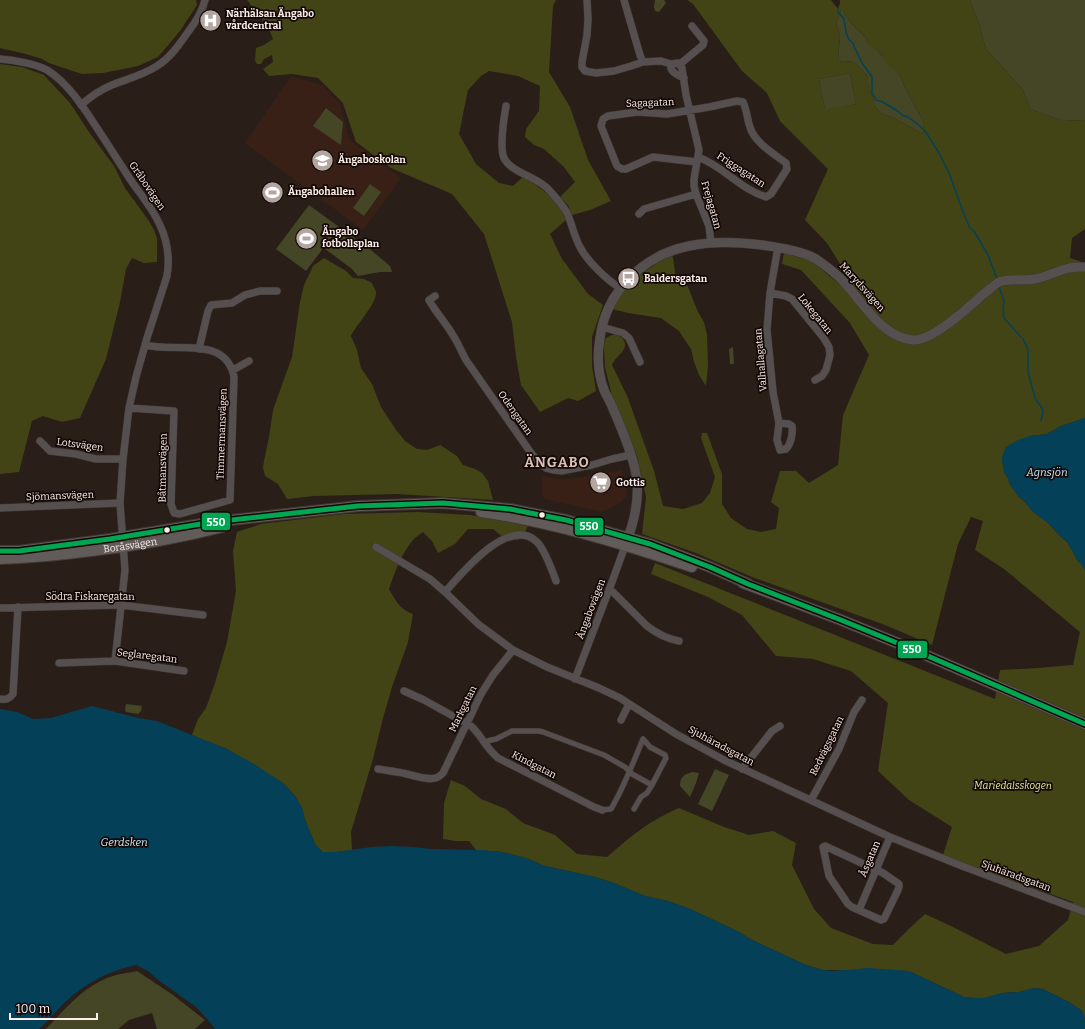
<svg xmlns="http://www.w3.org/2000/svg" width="1085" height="1029" viewBox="0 0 1085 1029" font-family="Bitter,serif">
<rect width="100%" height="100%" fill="#2a1e19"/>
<path fill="#392016" d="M291 76 322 85 340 104 349 139 401 178 363 230 245 143Z
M622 470 627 493V496L620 503 603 512 545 499 543 495 542 479 544 476 559 479H570Z"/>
<path fill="#444626" d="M655 0H664L666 3 659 12 655 11 654 7Z
M970 0H1085V120L1063 121 1030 109 1023 90 986 49 979 24Z
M841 11H843L850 22 866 38 867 42 875 48 900 75 905 88 921 117 924 124 923 134 892 117 881 114 874 105V100L869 89 867 76 859 67 852 61 844 62 839 61 838 59 840 36 836 22Z
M850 73 856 104 825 110 819 79Z
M326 108 343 122 341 145 313 126Z
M370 184 381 192 364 216 353 208Z
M309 205 339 227 306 271 276 249Z
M341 228 371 250 390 266 392 272H380L358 276 352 269 325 249Z
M733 347 734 364H730L729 349Z
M126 704 142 706 141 711 138 714 126 712 125 710Z
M715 769 729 775 712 811 698 804Z
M692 772 699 773 696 783 690 797 680 786C680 776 684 775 692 772Z
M137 971 173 995 205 1020 195 1029H157L152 1013 129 1020 118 1029H46C65 1009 81 989 107 978 117 974 128 973 137 971Z"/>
<path fill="#424415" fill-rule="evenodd" d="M0 0H196L197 5 180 31 158 57 138 66 103 73 82 74 49 63 42 59 26 54 0 48Z
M247 0H556L553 6 549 72 570 107 588 160 611 201 590 210 572 215 568 205 560 197 575 182 564 167 544 149 534 145 525 137 526 129 539 111 540 86 518 76 489 71 481 76 468 90 459 134 476 164 499 183 513 186 523 177C542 188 557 199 566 220L550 234 562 259 588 294 603 305 592 337V366L596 391 578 401 568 398 540 412 521 385 516 357 512 322 484 234 452 194 391 168 356 142 343 103 318 78 292 74 269 76 263 69 273 62 272 55 264 59 261 64H257L255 61 256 48 264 45 273 39 268 27Z
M687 0H831L838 9 840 3V0H970L979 24 986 49 1023 90 1030 109 1063 121 1085 120V229L1072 238 1070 258 1085 263V418L1061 426 1047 434 1030 436 1002 459 1004 472 1008 478 1009 483 1018 496 1026 503 1031 510 1049 524 1061 537 1067 542 1072 550 1077 560 1081 564 1085 570V1019L1082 1011 1069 1002 1043 989 1034 988 1019 992 1002 993 983 999 964 997 909 971 823 970 806 965 752 940 739 932 690 909 668 901 645 896 611 882 591 876 545 866 526 858 502 852 476 850 469 841H456L443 839 444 803 451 780 465 786 481 799 506 809 523 823 555 835 577 854 607 857C628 838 652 819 679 808L724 827 749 835 773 831 796 843 792 865 814 909 831 928 873 944 893 945 911 927 925 914 951 926 1006 954 1039 946 1068 920 1073 902 962 863 949 859 943 855 952 827 909 800 878 771 888 703 851 671 813 659 776 656 742 615 708 597 651 574 655 563 995 699 1000 670 1038 668 1073 665 1080 632 1004 569 975 550 983 521 971 517 958 544 932 645 885 625 752 577 696 553 642 534 646 497 637 456 612 396 605 367 604 347 605 339C609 336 612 334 617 335 620 336 623 338 624 341 629 351 614 357 612 365L628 398 654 471 663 506 683 509 702 503 710 493 715 477 701 438 702 433H707L722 474V504L731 518 747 529 761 532 776 529 779 508 771 502 780 471H796L809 483 838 465 843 415 869 355 850 323 801 270 782 264 784 253 811 261 848 291 853 285 827 243 805 220 828 169 780 121 767 93 742 71 693 4ZM841 11H843L850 22 866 38 867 42 882 55 886 63 900 75 905 88 921 117 924 124 923 134 892 117 881 114 874 105V100L869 89 867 76 859 67 852 61 844 62 839 61 838 59 840 36 836 22ZM850 73 856 104 825 109 819 79Z
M0 64 22 67 44 75 70 103 89 132 114 166 125 188 149 221 154 230 157 238V262L144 263 132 258 126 269 120 302 106 359 80 418 62 422 43 416 32 421 19 472 0 474Z
M672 255C675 264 674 272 677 281H685L688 287 698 312 704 322 707 335 708 366 706 386 699 375 694 362 691 349 679 331 661 318 628 313 612 309 620 294 637 277 657 263Z
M324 258 346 271 353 278 364 279 372 283C373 286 375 289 376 292 377 304 356 325 351 336L357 350 361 368 372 384 381 407 396 430 405 441 417 449 427 450 440 445 457 456 463 465 475 469 482 473 488 481 493 500 397 494 314 496 287 499 278 484 265 476 263 468 264 461 269 437 273 410 292 357 300 302 304 285 313 266Z
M418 512 470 515 507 521 528 526 521 539 508 541 493 529H468L455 544 438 553 432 541 423 532C420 534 416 537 413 540 401 554 395 572 389 589 396 601 399 609 413 614L408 642 392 687 383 718 373 759 351 832 352 850 336 852H322L315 844 305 820 302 808 295 796 283 783 227 749 192 735 198 719 206 708 215 683 227 642 236 591 233 551 237 532 261 524 344 514Z"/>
<path fill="#044158" d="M1085 418V570L1081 564 1077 560 1072 550 1067 542 1061 537 1049 524 1031 510 1026 503 1018 496 1009 483 1008 478 1004 472 1002 459 1003 454 1006 447 1018 440 1030 436 1047 434 1061 426Z
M92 706 138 718 157 721 227 749 254 764 283 783 295 796 302 808 305 820 315 844 323 852H336L371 847 392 846 413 847 431 849 482 850 502 852 526 858 545 866 591 876 611 882 645 896 668 901 690 909 739 932 752 940 806 965 823 970 833 971 869 968 909 971 964 997 983 998 1002 993 1019 992 1034 988 1043 989 1069 1002 1082 1011 1085 1019V1029H215L208 1020 196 1007 157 979 148 971 136 965C108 971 86 983 65 1002 56 1011 48 1021 39 1029H0V709L17 712 33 719 51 718Z"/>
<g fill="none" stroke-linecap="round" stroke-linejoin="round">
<path stroke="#044158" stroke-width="1.5" d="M838 10V12L844 19 845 25 846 32 849 40 852 42 862 63 872 77V93L876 100 883 102 899 112 902 115 908 117 920 126 925 131 939 153 949 173 965 217 970 228 974 231 988 255 997 279
M999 286 1004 302 1003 308 1004 318 1021 337
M1023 339 1028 349V372L1034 394 1036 400 1042 408 1043 411 1041 421"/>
<defs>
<path id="pedestrian" d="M483 742 496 739 512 731H539L543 732 604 755 625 767 632 774 652 785 666 758 665 755 650 747 643 739C633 763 624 787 611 809L602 810
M634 809 641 797 647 793 652 785"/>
<path id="minor" d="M587 0 588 19 587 35 582 62V67L585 71 596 73 614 71 631 66 643 62 661 61 671 64 678 63 682 68 686 95 699 150 694 179V186L696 194 709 226 711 243
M624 0 640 55 643 62
M0 59C13 60 36 64 47 70 68 83 84 108 97 128 109 146 120 164 132 182 141 195 152 208 159 223 167 239 170 258 167 276L147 338 136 377 129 408 123 459 120 503 125 570 115 661
M671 64C669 72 678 75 684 78
M680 64 703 45 704 41 692 26
M81 105C91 96 100 90 112 85 127 79 143 75 157 66 170 58 179 45 188 32 195 23 202 12 205 0
M506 106C504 118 499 146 504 158 511 173 539 177 550 191 556 198 563 205 567 213 572 224 574 236 580 247 587 261 607 280 620 288
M697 162 653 157 626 169H622L617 166 601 126 603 119 608 116 637 112 667 114 709 107 737 101 743 102C747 110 747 119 750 127 754 142 774 154 786 163L787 169 771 194 766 197C740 189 723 166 698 157
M639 214 644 209 696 194
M778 247 770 293 767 330 773 392 779 423 777 440 780 450 786 449C791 444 793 433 792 426L789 424 779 423
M770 293 786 296 792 299 823 337 829 347 830 355 826 370 822 376 815 380
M435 296 429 300C436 313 447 324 454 337 459 345 462 353 466 360L531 453 537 460 546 468 554 470 561 471 592 465 612 459 631 455
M602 327 623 333 629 338 640 362
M199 349 208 311 211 305 232 303 245 295 260 291H277
M233 370 249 361
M129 408 174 411 171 504 174 513 180 514 230 500 234 377C226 335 176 353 145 345
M40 441 50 451 76 454 96 459H123
M0 508 120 503
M376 547 430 579 445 592 478 624 513 650 547 667 599 688 620 698 676 734 724 760 890 837 962 866 1085 912
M609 590 613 592 647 626C656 633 668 639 679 641
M445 592C462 573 509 515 537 542 545 550 552 570 556 581
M0 608 121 605 203 615
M59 663 115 661 184 671
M575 679 612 582 625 546
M404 691 424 700 471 726C482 736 485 747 498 758L594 807 602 810
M0 699C6 700 9 699 13 694L18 607
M621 720 629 704
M378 769C385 770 390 771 397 772 407 773 426 781 435 778 438 778 441 775 443 773L481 694 493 675 513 650
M742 769 772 731 780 726
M811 800 839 749 854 712 862 700
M825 846 883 873 899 884V887L898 890 884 919 881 920 852 907 848 904 829 876 823 847Z
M859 910 890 837"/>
<path id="tertiary" d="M626 543C635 520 641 494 635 469 630 447 620 425 611 404 609 399 606 395 604 390 598 374 597 355 600 338 606 291 644 255 689 246 712 241 738 242 762 245 777 247 802 251 816 259 826 266 836 273 844 282 862 302 883 338 913 340 934 341 970 305 986 292 990 289 994 285 999 282 1006 278 1025 281 1035 279 1046 277 1057 271 1069 268 1074 267 1080 267 1085 267"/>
<g id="secondary">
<path d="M481 512C553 522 623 544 692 567"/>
<path d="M0 551H19L110 539 213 522 295 513 358 506 443 503 510 509 566 520 650 544 710 567 748 584"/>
<path id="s1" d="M0 559C31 558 61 555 91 551 136 546 180 538 223 527"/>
<path d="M743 583 841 620 907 647 1085 724"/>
</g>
</defs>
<use href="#pedestrian" stroke="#423834" stroke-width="6"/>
<use href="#minor" stroke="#423834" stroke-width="8"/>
<use href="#tertiary" stroke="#423834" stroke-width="10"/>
<use href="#secondary" stroke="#423834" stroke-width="12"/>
<use href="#pedestrian" stroke="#55504f" stroke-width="5"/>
<use href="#minor" stroke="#55504f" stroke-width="7"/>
<use href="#tertiary" stroke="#55504f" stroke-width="9"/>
<use href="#secondary" stroke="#615b59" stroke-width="10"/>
<defs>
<path id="bus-1" d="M0 551H19L110 539 213 522 358 506 443 503 510 509 566 520 650 544 710 567 748 584 841 620 907 647 1085 724"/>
</defs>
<use href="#bus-1" stroke="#120806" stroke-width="8"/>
<use href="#bus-1" stroke="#00a651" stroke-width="5"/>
</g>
<defs>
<symbol id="hospital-disc" viewBox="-11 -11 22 22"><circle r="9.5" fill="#b3a5a0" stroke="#120806"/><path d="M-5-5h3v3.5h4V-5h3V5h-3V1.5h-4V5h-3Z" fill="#fff"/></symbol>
<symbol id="school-disc" viewBox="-11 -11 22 22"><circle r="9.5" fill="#b3a5a0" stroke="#120806"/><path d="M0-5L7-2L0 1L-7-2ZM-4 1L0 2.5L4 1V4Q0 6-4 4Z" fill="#fff"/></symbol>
<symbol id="stadium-disc" viewBox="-11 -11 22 22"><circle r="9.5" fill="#b3a5a0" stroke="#120806"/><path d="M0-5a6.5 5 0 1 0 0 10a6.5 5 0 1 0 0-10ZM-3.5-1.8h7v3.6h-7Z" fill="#fff"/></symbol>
<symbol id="bus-disc" viewBox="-11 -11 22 22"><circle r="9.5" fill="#b3a5a0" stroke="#120806"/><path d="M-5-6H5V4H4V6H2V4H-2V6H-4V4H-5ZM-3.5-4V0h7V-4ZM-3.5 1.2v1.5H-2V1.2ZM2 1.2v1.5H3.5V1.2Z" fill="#fff"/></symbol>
<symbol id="supermarket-disc" viewBox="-11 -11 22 22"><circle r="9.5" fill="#b3a5a0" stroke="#120806"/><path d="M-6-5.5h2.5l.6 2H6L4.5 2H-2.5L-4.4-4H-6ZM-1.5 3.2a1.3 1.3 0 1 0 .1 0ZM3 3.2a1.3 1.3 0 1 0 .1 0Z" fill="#fff"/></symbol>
</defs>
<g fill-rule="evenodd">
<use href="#hospital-disc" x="198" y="8" width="25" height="25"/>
<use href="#school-disc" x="310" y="148" width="25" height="25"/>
<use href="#stadium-disc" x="260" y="180" width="25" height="25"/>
<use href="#stadium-disc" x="294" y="226" width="25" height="25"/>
<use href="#bus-disc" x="616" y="266" width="25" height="25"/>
<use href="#supermarket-disc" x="588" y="470" width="25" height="25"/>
</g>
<g fill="#fdede8" stroke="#120806" stroke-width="1.5">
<circle cx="542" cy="515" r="3.5"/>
<circle cx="167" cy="530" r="3.5"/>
</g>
<g text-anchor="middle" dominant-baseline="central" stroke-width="3.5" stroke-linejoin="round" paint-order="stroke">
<g font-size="10" font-weight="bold" fill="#fdede8" stroke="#120806" text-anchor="start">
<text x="226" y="14">Närhälsan Ängabo<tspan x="226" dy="12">vårdcentral</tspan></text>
<text x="338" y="160">Ängaboskolan</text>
<text x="288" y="192">Ängabohallen</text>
<text x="322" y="232">Ängabo<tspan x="322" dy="12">fotbollsplan</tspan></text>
<text x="644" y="279">Baldersgatan</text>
<text x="616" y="483">Gottis</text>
</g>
<g font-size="10" fill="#fdede8" stroke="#120806">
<text transform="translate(650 103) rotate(-2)">Sagagatan</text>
<text transform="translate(741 170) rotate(33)">Friggagatan</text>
<text transform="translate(147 186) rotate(56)">Gråbovägen</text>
<text transform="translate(711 205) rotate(74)">Frejagatan</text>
<text transform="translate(862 287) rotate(48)">Marydsvägen</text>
<text transform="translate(815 314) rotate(51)">Lokegatan</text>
<text transform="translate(761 360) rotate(-95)">Valhallagatan</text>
<text transform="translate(515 413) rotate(55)">Odengatan</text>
<text transform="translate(222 434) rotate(-88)">Timmermansvägen</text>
<text transform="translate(80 445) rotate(8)">Lotsvägen</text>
<text transform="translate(163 468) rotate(-89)">Båtmansvägen</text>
<text transform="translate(60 496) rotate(-2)">Sjömansvägen</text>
<text stroke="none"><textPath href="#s1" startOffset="131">Boråsvägen</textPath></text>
<text x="90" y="597">Södra Fiskaregatan</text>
<text transform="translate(591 609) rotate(-69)">Ängabovägen</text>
<text transform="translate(147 656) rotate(7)">Seglaregatan</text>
<text transform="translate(463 709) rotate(-64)">Markgatan</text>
<text transform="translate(721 746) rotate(28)">Sjuhäradsgatan</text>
<text transform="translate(827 746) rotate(-64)">Redvägsgatan</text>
<text transform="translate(534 765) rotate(27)">Kindgatan</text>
<text transform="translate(870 859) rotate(-67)">Åsgatan</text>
<text transform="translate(1016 876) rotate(20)">Sjuhäradsgatan</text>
</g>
<g font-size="10" font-style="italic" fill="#e1ea98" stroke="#120806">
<text x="1013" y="786">Mariedalsskogen</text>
</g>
<g font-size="11" font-style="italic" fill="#c8e9fa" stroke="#120806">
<text x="1047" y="472">Agnsjön</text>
<text x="124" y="842">Gerdsken</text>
</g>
<g font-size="14" font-weight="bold" letter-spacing="1" fill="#dcbfb4" stroke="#120806">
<text x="557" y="462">ÄNGABO</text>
</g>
</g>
<g stroke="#120806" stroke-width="1.5">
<rect x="201" y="512" width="30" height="19" rx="4" fill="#00a651"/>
<rect x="574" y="517" width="30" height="19" rx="4" fill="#00a651"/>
<rect x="897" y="640" width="31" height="19" rx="4" fill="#00a651"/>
</g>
<g font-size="11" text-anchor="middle" font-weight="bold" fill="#fff">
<text x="216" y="526">550</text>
<text x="589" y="530">550</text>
<text x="912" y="653">550</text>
</g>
<path d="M10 1013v6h87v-6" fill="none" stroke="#fdede8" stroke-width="2"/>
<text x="16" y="1013" font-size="12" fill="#fdede8" stroke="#120806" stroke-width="3" paint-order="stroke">100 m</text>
</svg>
